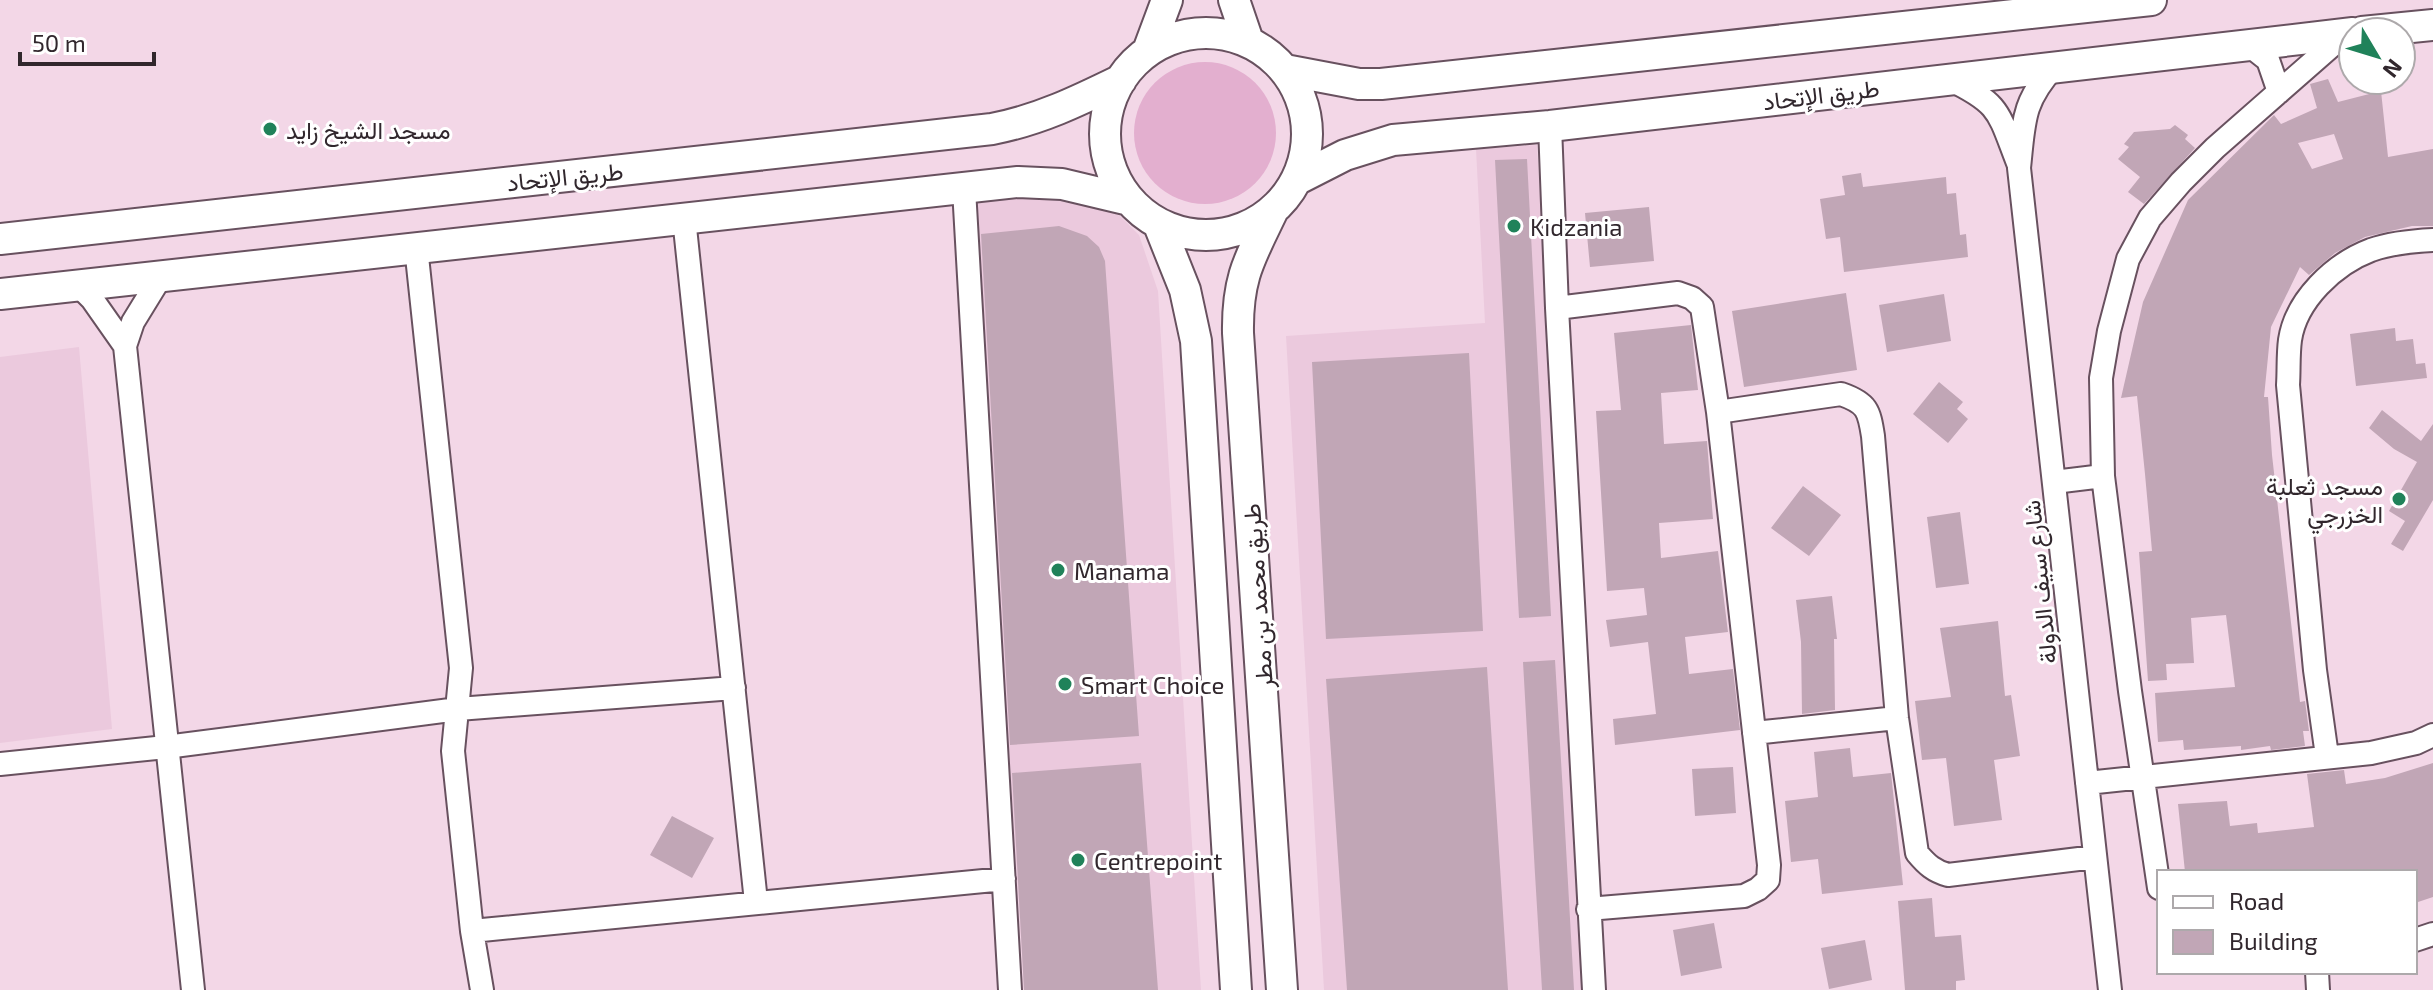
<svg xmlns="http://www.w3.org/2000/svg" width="2433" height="990" viewBox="0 0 2433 990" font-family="'Exo 2',Vazirmatn,sans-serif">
<rect width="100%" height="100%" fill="#f3d7e7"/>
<path fill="#ebc9dd" d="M1537 145 1587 990H1324L1286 336 1485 323 1476 149Z
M1056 195 1086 200 1120 216 1139 235 1158 291 1201 990H1024L975 201Z
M79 347 112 729 0 743V357Z"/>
<path fill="#e3afcf" d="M1134 133a71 71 0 1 1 142 0a71 71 0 1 1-142 0Z"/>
<path fill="#c1a6b6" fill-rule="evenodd" d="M2328 79 2338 102 2381 91 2388 157 2433 149V226H2412L2365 237 2335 253 2309 275 2300 267 2271 327 2264 397H2268L2272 455 2300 702 2305 701 2309 731H2303L2305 746 2271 750 2270 746 2241 750V746L2184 750 2183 740 2158 742 2155 693 2235 687 2226 615 2191 618 2194 663 2166 664 2167 680 2148 681 2139 552 2152 551 2145 474 2137 396 2121 398 2143 302 2188 200 2274 115 2281 124 2317 108 2310 84ZM2334 134 2343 159 2312 169 2298 143Z
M2175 125 2188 135 2185 139 2195 148 2144 204 2128 192 2140 177 2118 159 2129 147 2124 144 2134 132 2170 129Z
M1527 159 1551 616 1519 618 1495 160Z
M1861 173 1863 187 1946 177 1947 194 1956 193 1960 235 1966 234 1968 257 1844 272 1840 237 1826 239 1820 199 1845 195 1842 176Z
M1649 207 1654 261 1590 267 1585 213Z
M1059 226 1087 236 1099 247 1105 261 1139 736 1010 745 981 234Z
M1846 293 1857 370 1744 387 1732 311Z
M1944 294 1951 341 1887 352 1879 305Z
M1691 325 1698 390 1661 393 1664 444 1707 441 1713 519 1659 523 1661 558 1718 551 1728 632 1685 637 1689 674 1733 669 1740 730 1615 745 1613 719 1656 714 1648 642 1610 647 1606 620 1647 615 1644 588 1607 591 1596 411 1621 410 1614 333Z
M2395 328 2396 341 2413 339 2416 364 2425 363 2427 378 2356 386 2350 334Z
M1469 353 1483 631 1326 639 1312 362Z
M1939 382 1963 402 1957 409 1968 419 1948 443 1913 414Z
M2382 410 2421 441 2433 424V500L2403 551 2391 544 2405 521 2389 511 2417 462 2394 449 2369 428Z
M1803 486 1841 515 1809 556 1771 528Z
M1960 512 1969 584 1936 588 1927 517Z
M1832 596 1837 639H1834L1835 710 1802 714 1801 642 1796 600Z
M1998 621 2005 696 2011 695 2020 756 1994 760 2002 820 1954 826 1946 758 1922 760 1915 701 1951 697 1940 628Z
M1555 660 1563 794 1574 990H1542L1535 874 1523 662Z
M1487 667 1508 990H1347L1326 679Z
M1850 748 1853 777 1891 773 1903 885 1822 894 1818 859 1791 862 1785 801 1818 797 1814 752Z
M1141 763 1158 990H1024L1012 773Z
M2433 763V897L2415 903V872H2185L2178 804 2227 801 2230 826 2257 823 2258 833 2314 827 2307 774 2344 770 2346 784 2385 778Z
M1733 767 1736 813 1695 816 1692 769Z
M672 816 714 838 692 878 650 855Z
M1932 898 1935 937 1961 935 1965 980 1956 981V990H1905L1898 901Z
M1714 923 1722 968 1681 976 1673 930Z
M1865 940 1872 980 1829 989 1821 948Z"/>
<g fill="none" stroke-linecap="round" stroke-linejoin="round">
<defs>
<path id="street" d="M2249 45 2268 60 2279 92
M2054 67C2022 102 2024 122 2019 168L2110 990
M1949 79C2001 104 1998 112 2018 163
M1550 126 1557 308 1594 990
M964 189 1010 990
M684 218 756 902
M416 247 461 668 453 751 472 931 482 990
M160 278 133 322 125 346 193 990
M78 285 92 299 125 346
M1557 308 1678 293 1692 298 1702 307 1718 412 1769 865 1768 880 1758 889 1744 896 1588 909
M1718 412 1841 394C1867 403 1869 410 1873 436L1897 718 1917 853C1927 865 1934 871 1948 875L2095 857
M2054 482 2103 476
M1754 733 1897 718
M2327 756 2315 670 2288 385C2289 370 2288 355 2290 340 2296 300 2334 264 2371 250 2391 243 2412 241 2433 240
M0 764 166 747 458 709 734 688
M2087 783 2371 753 2416 743 2433 735
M2159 888 2130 691 2103 476 2101 378 2109 331 2128 259 2150 218 2181 182 2215 148 2345 34
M472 931 1004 879
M2415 940 2433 934
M2317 972 2318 990"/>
<path id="secondary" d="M1234 0 1248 41
M2362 32 2433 25
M1105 134a101 101 0 1 1 202 0a101 101 0 1 1-202 0Z
M1148 51 1167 0
M1285 70 1359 84H1381L2151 0
M1296 180 1345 155 1393 140 1550 126 2353 33
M1273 210C1250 258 1237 277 1238 333L1282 990
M1159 225 1185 290 1196 341 1236 990
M0 239 992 129C1039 120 1078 101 1121 80
M0 294 1018 182 1062 184 1129 200"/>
</defs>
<use href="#street" stroke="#68515f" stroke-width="26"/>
<use href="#secondary" stroke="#68515f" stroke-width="34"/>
<use href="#street" stroke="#fff" stroke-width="22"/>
<use href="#secondary" stroke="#fff" stroke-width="30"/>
</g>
<g fill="#20825a" stroke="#fff" stroke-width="3">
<circle cx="270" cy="129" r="8"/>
<circle cx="1514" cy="226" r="8"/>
<circle cx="2399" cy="499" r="8"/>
<circle cx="1058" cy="570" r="8"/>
<circle cx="1065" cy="684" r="8"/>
<circle cx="1078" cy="860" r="8"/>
</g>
<g text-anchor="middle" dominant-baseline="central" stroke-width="6" stroke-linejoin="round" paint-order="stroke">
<g font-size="24" fill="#31272d" stroke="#fff">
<text transform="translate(1821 94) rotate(-7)">طريق اﻹتحاد</text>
<text transform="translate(565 176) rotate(-6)">طريق اﻹتحاد</text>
<text transform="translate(2039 582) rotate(-96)">شارع سيف الدولة</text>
<text transform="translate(1257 596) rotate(-94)">طريق محمد بن مطر</text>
</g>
<g font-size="24" fill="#31272d" stroke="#fff" text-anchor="start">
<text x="286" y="129">مسجد الشيخ زايد</text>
<text x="1530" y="226">Kidzania</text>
<text x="2383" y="485" text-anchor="end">مسجد ثعلبة<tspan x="2383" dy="28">الخزرجي</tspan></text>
<text x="1074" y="570">Manama</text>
<text x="1081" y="684">Smart Choice</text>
<text x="1094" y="860">Centrepoint</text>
</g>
</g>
<rect x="2157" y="870" width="260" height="104" fill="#ffffff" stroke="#ada9ab" stroke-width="2"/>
<rect x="2173" y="896" width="40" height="12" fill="#ffffff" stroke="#ada9ab" stroke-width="2"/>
<text x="2229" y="910" font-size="24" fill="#31272d">Road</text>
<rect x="2173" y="930" width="40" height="24" fill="#c1a6b6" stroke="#ada9ab" stroke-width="2"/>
<text x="2229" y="950" font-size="24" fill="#31272d">Building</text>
<g transform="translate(2377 56) rotate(128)"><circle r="38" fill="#ffffff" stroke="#ada9ab" stroke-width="2"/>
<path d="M0-6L14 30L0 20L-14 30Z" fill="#20825a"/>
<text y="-12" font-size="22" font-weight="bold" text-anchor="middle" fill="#31272d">N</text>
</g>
<path d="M20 52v12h134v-12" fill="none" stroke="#31272d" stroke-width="4"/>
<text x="32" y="52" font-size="24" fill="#31272d" stroke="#ffffff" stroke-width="6" paint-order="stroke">50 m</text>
</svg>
